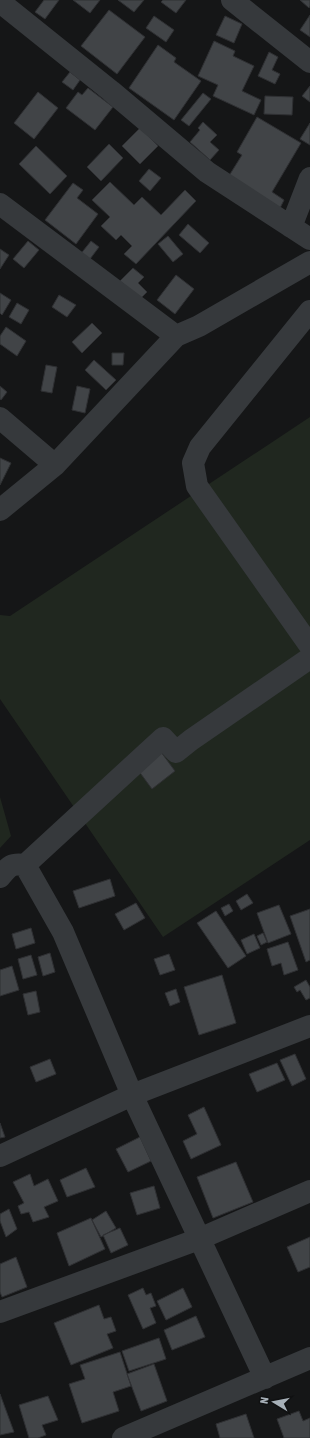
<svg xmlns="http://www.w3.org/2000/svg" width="310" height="1438" viewBox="0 0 310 1438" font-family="'Asap Condensed',sans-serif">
<rect width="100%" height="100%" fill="#151617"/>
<path fill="#20271f" d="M310 417V840L163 937 0 699V615L10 616Z
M0 797 11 836 0 848Z"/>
<path fill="#414447" stroke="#2f3033" d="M44 0H59L45 19 35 12Z
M73 0H100L90 13Z
M118 0H144L134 12Z
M163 0H186L176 13 161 2Z
M300 0H310V6L309 8Z
M109 10 145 37 117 74 81 46Z
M310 15V37L300 30Z
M154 16 174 30 166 42 146 28Z
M225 16 242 24 234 43 216 35Z
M214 41 235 51 233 56 254 66 242 91 261 100 254 115 213 96 218 85 198 76Z
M158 45 176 58 174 62 201 81 174 120 129 88Z
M269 52 278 57 272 70 280 74 275 84 258 76Z
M70 72 80 80 73 90 62 82Z
M310 86V102L302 96Z
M88 88 113 107 95 130 66 108 78 92 82 95Z
M38 92 58 108 34 139 14 123Z
M203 93 211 99 189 126 181 120Z
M265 96 293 97 292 115 264 114Z
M257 117 301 143 272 192 284 200 279 210 227 179 242 155 237 152Z
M203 122 217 135 210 142 219 150 210 160 190 142 200 130 198 128Z
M310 123V145L300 139Z
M140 128 158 146 140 164 122 146Z
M109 144 123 158 101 181 87 167Z
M36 146 67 176 50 194 19 164Z
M149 169 161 178 150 191 139 181Z
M110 182 134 205 142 197 161 215 185 190 196 201 136 264 124 254 132 246 121 235 116 240 101 226 110 217 92 200Z
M73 183 83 190 77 198 98 214 76 244 45 220Z
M188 224 209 243 200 253 179 235Z
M168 236 183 254 173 262 158 244Z
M28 241 39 250 24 268 13 259Z
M91 241 99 247 87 263 79 256Z
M0 249 9 255 0 269Z
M133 268 144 277 138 283 147 292 140 299 120 281Z
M176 275 194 289 175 314 157 300Z
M0 293 11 300 2 315 0 313Z
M59 295 76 305 67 317 52 307Z
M17 303 29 310 21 324 9 317Z
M92 323 102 333 82 353 72 342Z
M6 327 26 341 17 356 0 344V336Z
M112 353H124L123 365H112Z
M94 360 116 380 106 390 85 370Z
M46 365 57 367 52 393 41 391Z
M0 386 7 392 1 400 0 399Z
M77 386 90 389 85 413 72 410Z
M0 458 11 463 0 485Z
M161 752 175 771 152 789 138 770Z
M110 879 115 896 79 908 73 891Z
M247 894 253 903 241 910 236 901Z
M136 903 145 918 124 930 115 914Z
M229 904 233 911 225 916 221 908Z
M279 905 291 934 268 943 257 913Z
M310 909V960L306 962 290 916Z
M216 911 246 956 228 968 197 923Z
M31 928 35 943 16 949 12 934Z
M263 933 267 942 261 945 257 936Z
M254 934 260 948 247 954 241 940Z
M288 942 298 970 284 975 281 963 272 966 267 949Z
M50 953 55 972 43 976 38 957Z
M169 954 175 970 160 975 154 959Z
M31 955 37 975 23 979 18 959Z
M12 966 19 990 0 996V970Z
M222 975 236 1023 199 1035 184 987Z
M306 980 310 987V998L306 1000 300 990 297 992 294 987Z
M176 989 180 1002 170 1006 165 993Z
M36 991 40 1012 28 1015 23 994Z
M295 1054 306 1079 292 1086 280 1060Z
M50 1059 56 1074 36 1082 30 1067Z
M277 1063 285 1080 257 1092 249 1074Z
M204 1107 221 1145 191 1159 183 1141 197 1134 188 1115Z
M0 1123 5 1137 0 1138Z
M140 1137 151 1161 128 1172 116 1149Z
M236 1162 253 1202 213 1218 197 1177Z
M86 1168 95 1187 67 1197 60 1180Z
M30 1174 34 1186 48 1179 58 1201 44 1207 49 1217 33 1222 29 1212 21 1214 18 1206 24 1203 13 1182Z
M154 1186 160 1208 137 1215 130 1193Z
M9 1209 17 1229 6 1237 0 1221V1214Z
M106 1211 116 1228 101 1237 92 1220Z
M91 1218 105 1249 69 1266 57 1233Z
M120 1228 128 1245 111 1253 103 1235Z
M310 1237V1267L298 1272 287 1247Z
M16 1257 27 1287 2 1297 0 1292V1264Z
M143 1288 146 1295 151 1293 156 1306 150 1308 156 1323 143 1329 128 1295Z
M183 1288 192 1307 166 1320 157 1301Z
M99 1305 104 1319 111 1317 116 1331 107 1334 113 1348 71 1365 54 1323Z
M196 1316 205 1337 172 1350 164 1330Z
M159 1338 166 1359 129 1371 122 1351Z
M120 1352 131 1386 113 1392 119 1411 82 1423 69 1384 85 1379 80 1365Z
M154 1364 167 1401 141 1411 127 1374Z
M0 1394 14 1432 0 1435Z
M48 1396 58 1420 42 1425 46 1435 38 1438H29L19 1405Z
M299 1411 303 1421 310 1418V1438H284L277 1419Z
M246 1414 254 1438H220L216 1424Z"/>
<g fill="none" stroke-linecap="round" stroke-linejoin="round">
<path stroke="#36393c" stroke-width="22" d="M232 0 310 62
M0 2 111 91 207 172 310 239
M0 204 176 336
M291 227 310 178
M310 311 200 447 193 463 197 486 310 646
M0 418 55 465
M0 510 55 465 176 336 199 326 310 262
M25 865 63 932 132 1095 265 1378
M25 865 163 738 176 752 191 740 310 658
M0 877C9 866 11 863 25 865
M0 1156 132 1095 310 1026
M0 1312 199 1239 310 1191
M123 1438 310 1358"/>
</g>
<g transform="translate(274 1402) rotate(280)" stroke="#101112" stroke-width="3" paint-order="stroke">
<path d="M0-3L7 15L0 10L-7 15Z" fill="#a7b0b8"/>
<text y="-6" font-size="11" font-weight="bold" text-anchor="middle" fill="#a7b0b8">N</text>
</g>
</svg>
